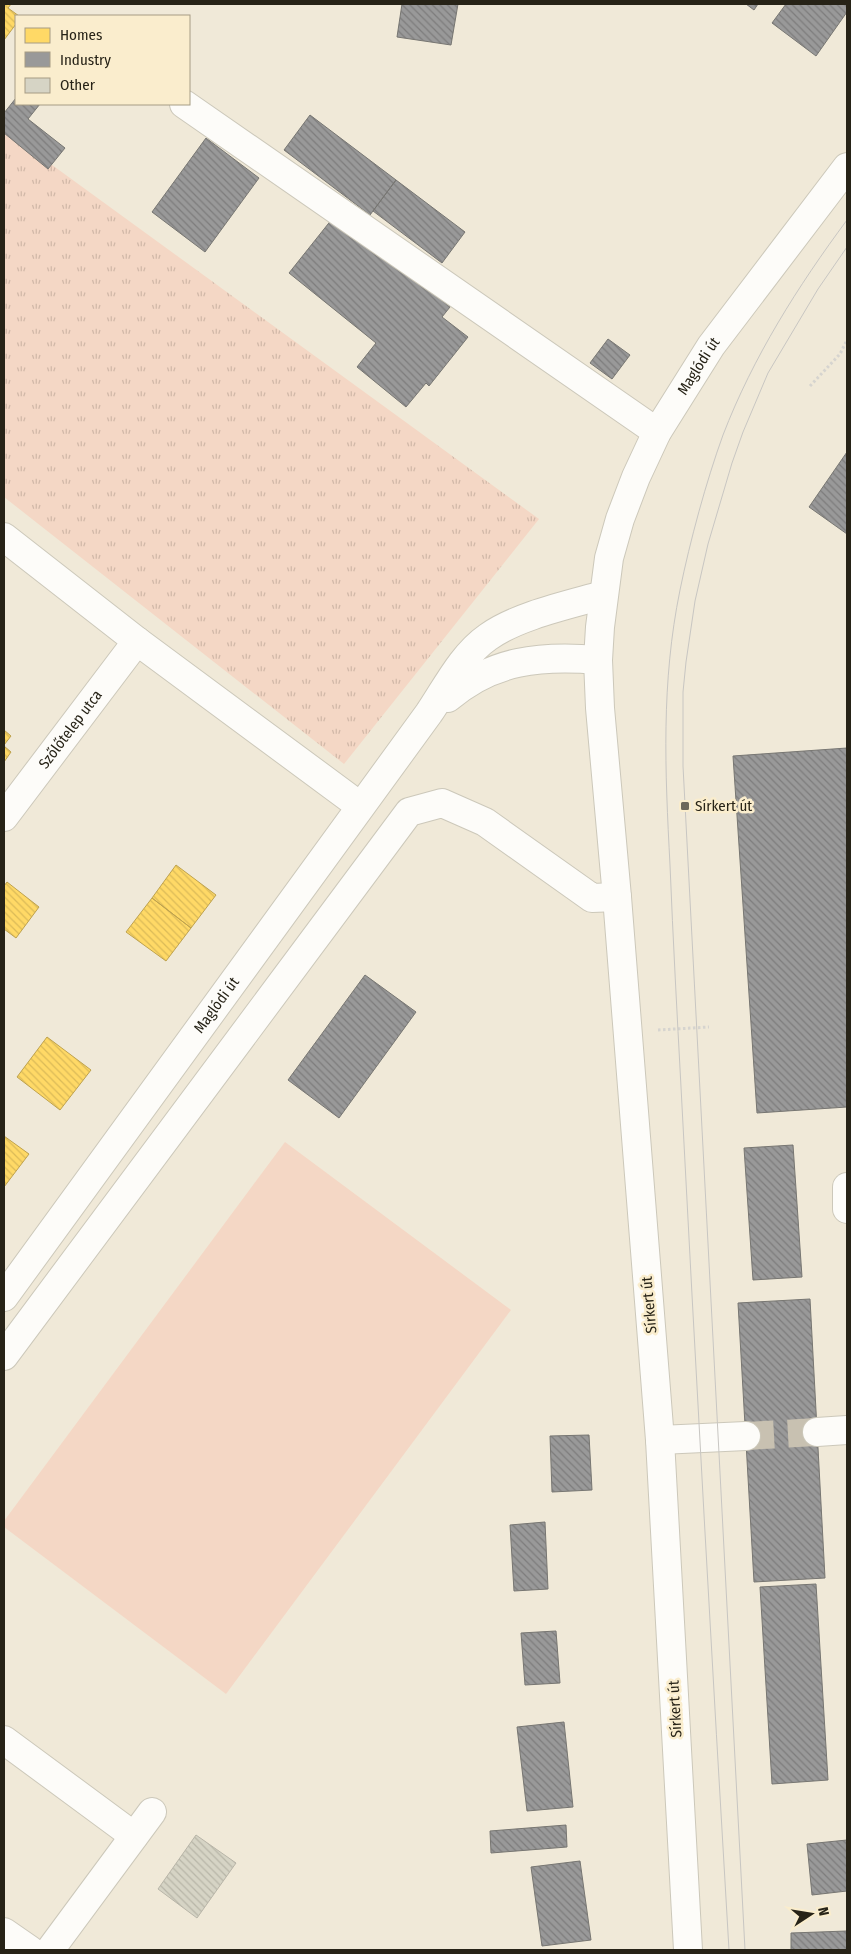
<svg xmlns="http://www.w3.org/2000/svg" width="851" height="1954" viewBox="0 0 851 1954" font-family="'Fira Sans Condensed',sans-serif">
<defs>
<pattern id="grass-tufts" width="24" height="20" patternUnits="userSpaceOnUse" patternTransform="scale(1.25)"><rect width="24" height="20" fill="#f4d7c5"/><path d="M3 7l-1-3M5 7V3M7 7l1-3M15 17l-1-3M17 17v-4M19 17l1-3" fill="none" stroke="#d1b8a8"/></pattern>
<pattern id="homes-back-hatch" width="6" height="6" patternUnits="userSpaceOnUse" patternTransform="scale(1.25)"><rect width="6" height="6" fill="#ffd966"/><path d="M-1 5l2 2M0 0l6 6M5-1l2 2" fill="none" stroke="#dbba58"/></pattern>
<pattern id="industry-back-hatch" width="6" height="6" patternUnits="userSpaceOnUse" patternTransform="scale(1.25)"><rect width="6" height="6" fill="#999"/><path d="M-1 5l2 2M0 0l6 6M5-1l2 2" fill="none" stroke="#7d7c7c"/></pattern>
<pattern id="building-back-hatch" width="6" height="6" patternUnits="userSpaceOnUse" patternTransform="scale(1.25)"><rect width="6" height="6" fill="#d6d4c5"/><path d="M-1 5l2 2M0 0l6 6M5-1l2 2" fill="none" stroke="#b8b6a8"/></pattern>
</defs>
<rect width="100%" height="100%" fill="#f0e9d8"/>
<path fill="url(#grass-tufts)" d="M4 130 539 519 344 764 4 497Z"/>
<path fill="#f4d7c5" d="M285 1142 511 1310 226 1694 4 1527V1521Z"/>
<path fill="url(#homes-back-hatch)" stroke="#bea24e" d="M4 4H11L8 8 19 16H16V24L4 40Z
M4 730 11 736 4 745Z
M4 746 11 752 4 762Z
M176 865 216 895 191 928 152 898Z
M7 882 39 907 16 938 4 929V886Z
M152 898 191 928 166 961 126 932Z
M47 1037 91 1070 60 1110 17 1077Z
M4 1136 29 1154 4 1187Z"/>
<path fill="url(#industry-back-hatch)" stroke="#777672" d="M402 4H458L451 45 397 37Z
M746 4H758L754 10Z
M786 4H847V12L816 56 772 23Z
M16 98V104H40L28 119 65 148 48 169 4 133V113Z
M310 115 396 180 370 215 284 150Z
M206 138 259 178 205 252 152 212Z
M396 180 465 232 442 263 373 211Z
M336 214 450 307 442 317 468 337 429 386 426 383 406 407 357 367 376 343 289 273Z
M608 339 630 355 612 379 590 363Z
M847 452V534L809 507Z
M847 748V1107L757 1113 733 756Z
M365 975 416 1012 339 1118 288 1080Z
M793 1145 802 1277 753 1280 744 1148Z
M810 1299 825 1578 754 1582 738 1303Z
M589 1435 592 1490 552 1492 550 1436Z
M545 1522 548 1589 514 1591 510 1525Z
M816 1584 828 1780 772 1784 760 1587Z
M556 1631 560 1683 525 1685 521 1633Z
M564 1722 573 1807 527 1811 517 1727Z
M566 1825 567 1847 491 1853 490 1831Z
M847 1840V1891L812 1895 807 1844Z
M580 1861 591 1940 542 1946 531 1867Z
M847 1931V1950H791V1933Z"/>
<path fill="url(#building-back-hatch)" stroke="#b8b5a8" d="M196 1835 236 1863 197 1918 158 1889Z"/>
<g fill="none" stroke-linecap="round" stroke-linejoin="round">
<path stroke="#c8c1b1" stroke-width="28" stroke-dasharray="28 14" stroke-linecap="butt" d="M746 1436 817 1432"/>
<defs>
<g id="minor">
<path d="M184 104 657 432"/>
<path d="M4 537 137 641 360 806"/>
<path d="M448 698C492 660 541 655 598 660"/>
<path id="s1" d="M4 817 137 641"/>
<path d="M847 1187V1209"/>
<path id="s2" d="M4 1297 429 713C446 688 462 655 488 637 517 616 568 605 603 595"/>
<path d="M4 1356 409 812 442 803 485 822 592 898 617 897"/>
<path d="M817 1432 847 1430"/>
<path d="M660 1440 746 1436"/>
<path d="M4 1740 134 1836"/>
<path d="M4 1932 30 1950"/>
<path d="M50 1950 152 1812"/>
<path id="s3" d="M688 1950 660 1440 617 897 600 708 598 660 600 627 609 558 620 519 636 477 657 432 711 346 847 167"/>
</g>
</defs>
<use href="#minor" stroke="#ccc8ba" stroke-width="30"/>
<path stroke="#d6d4cf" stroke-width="3" stroke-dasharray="2.5 2.5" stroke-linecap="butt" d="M810 386 840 354 847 340
M658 1030 709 1027"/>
<use href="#minor" stroke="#fdfcf9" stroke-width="28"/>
<path stroke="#c8c6c2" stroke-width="1" d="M729 1950C712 1663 696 1375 681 1087 677 1013 673 939 670 865 665 770 661 683 680 590 690 541 706 482 723 435 753 357 798 286 847 220
M745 1950 683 766V692L686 662 695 601 708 544 732 463 743 432 768 373 818 289 847 247"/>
</g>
<rect fill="#6d685b" stroke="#faedcd" stroke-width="2" x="680" y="801" width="10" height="10" rx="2.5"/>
<g text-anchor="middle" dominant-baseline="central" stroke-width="5" stroke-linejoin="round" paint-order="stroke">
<g font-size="15" fill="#272317" stroke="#faedcd">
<text stroke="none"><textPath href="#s3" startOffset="1609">Maglódi út</textPath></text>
<text stroke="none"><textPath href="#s1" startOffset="110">Szőlőtelep utca</textPath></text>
<text stroke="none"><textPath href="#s2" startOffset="361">Maglódi út</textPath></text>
<text transform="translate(649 1305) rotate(-95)">Sírkert út</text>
<text transform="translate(675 1709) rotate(-93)">Sírkert út</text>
</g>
<g font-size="15" fill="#272317" stroke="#faedcd" text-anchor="start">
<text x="695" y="806">Sírkert út</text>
</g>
</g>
<rect width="851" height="1954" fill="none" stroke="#272317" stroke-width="10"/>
<rect x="15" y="15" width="175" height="90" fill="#faedcd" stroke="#a69c84"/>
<rect x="25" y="28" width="25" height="15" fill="#ffd966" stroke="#a69c84"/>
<text x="60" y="40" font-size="15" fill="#272317">Homes</text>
<rect x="25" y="52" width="25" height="15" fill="#999999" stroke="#a69c84"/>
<text x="60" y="65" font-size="15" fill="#272317">Industry</text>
<rect x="25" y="78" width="25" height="15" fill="#d6d4c5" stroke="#a69c84"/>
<text x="60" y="90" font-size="15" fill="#272317">Other</text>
<g transform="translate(811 1914) rotate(78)" stroke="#faedcd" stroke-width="4" paint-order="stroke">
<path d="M0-4L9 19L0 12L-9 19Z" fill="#272317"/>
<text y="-8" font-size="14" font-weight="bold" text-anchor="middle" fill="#272317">N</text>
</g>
</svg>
